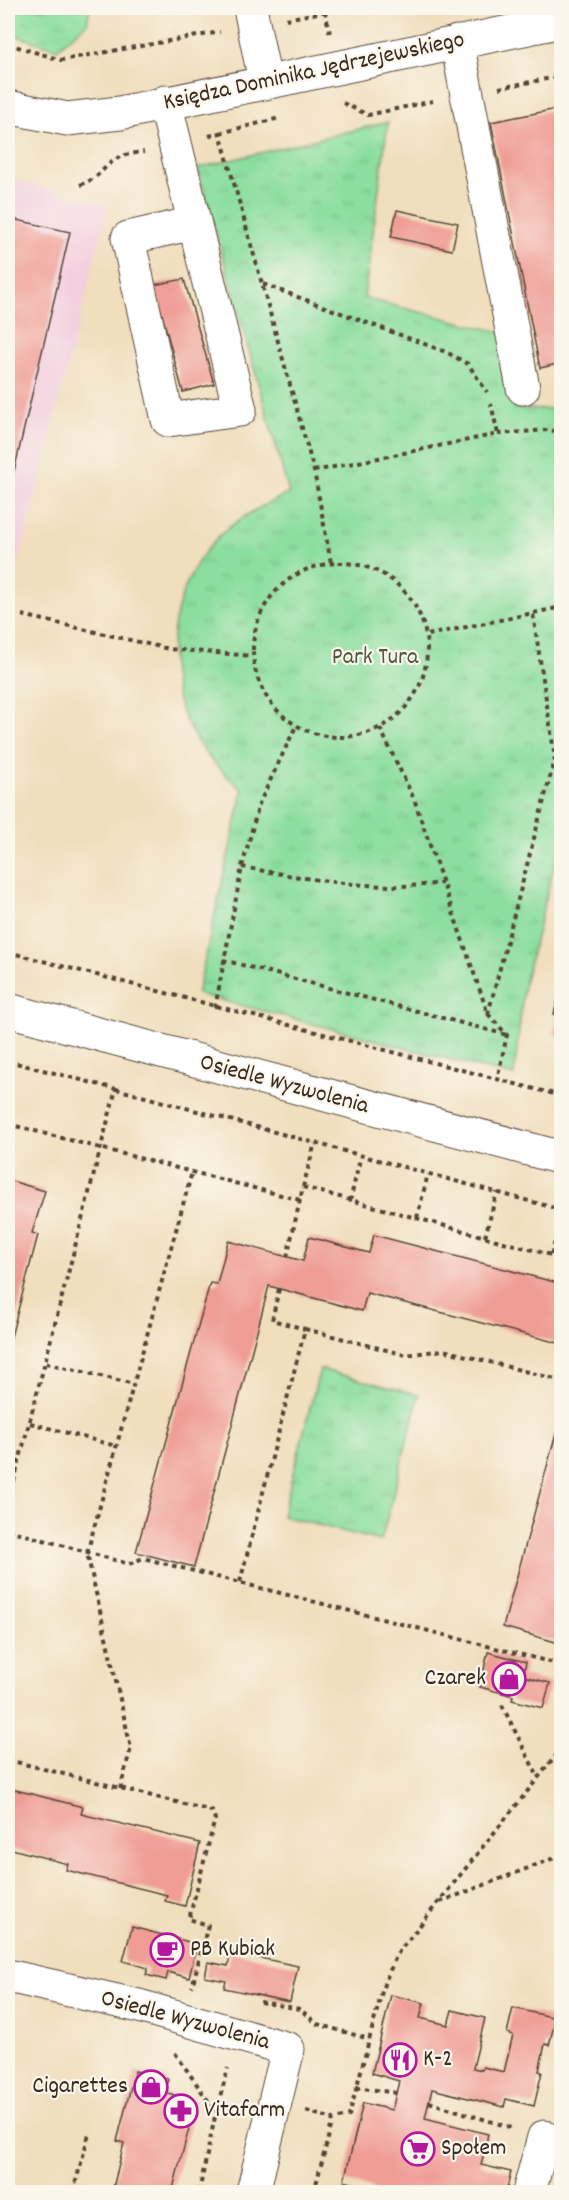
<svg xmlns="http://www.w3.org/2000/svg" width="569" height="2200" viewBox="0 0 569 2200" font-family="Dekko,sans-serif">
<defs>
<pattern id="park-tufts" width="24" height="20" patternUnits="userSpaceOnUse" patternTransform="scale(1.5)"><rect width="24" height="20" fill="#8bde9f"/><path d="M3 7l-1-3M5 7V3M7 7l1-3M15 17l-1-3M17 17v-4M19 17l1-3" fill="none" stroke="#79bf88"/></pattern>
</defs>
<rect width="100%" height="100%" fill="#fbf7ec"/>
<filter id="ink" filterUnits="userSpaceOnUse"><feTurbulence type="fractalNoise" baseFrequency=".0167" numOctaves="2"/><feDisplacementMap in="SourceGraphic" scale="12" xChannelSelector="R" yChannelSelector="G"/><feConvolveMatrix kernelMatrix="1 2 1 2 8 2 1 2 1" color-interpolation-filters="sRGB"/></filter>
<filter id="wash" filterUnits="userSpaceOnUse"><feTurbulence type="fractalNoise" baseFrequency=".008" numOctaves="4" result="noise"/><feDisplacementMap in="SourceGraphic" scale="24" xChannelSelector="R" yChannelSelector="G"/><feGaussianBlur stdDeviation="1.35" result="paint"/><feColorMatrix in="noise" values="0 0 0 0 0 0 0 0 0 0 0 0 0 0 0 0 0 1.4 0 .05"/><feComposite in="paint" operator="in"/></filter>
<g filter="url(#wash)">
<rect width="100%" height="100%" fill="#f0debd"/>
<path fill="#f3cfdf" d="M8 178 108 205 8 605Z"/>
<path fill="url(#park-tufts)" stroke="#63845e" stroke-width="1.5" d="M8 8H90L87 23 57 49 8 33Z
M388 122 364 298 504 333 515 409H561V839L524 984 514 1076 197 994 243 790C224 774 207 758 194 736 157 677 168 591 215 540 236 518 262 506 289 493L198 168Z
M320 1369 419 1395 381 1541 282 1516Z"/>
<g id="blocks">
<path fill="#ef9d95" d="M562 108V363L540 368 491 122Z
M397 210 458 223 452 250 391 237Z
M8 218 70 232 8 497Z
M184 279 214 384 183 392 154 285Z
M561 987H562V1036L553 1034 558 1015 554 1014Z
M8 1180 45 1191 32 1233 38 1235 8 1348Z
M374 1235 562 1284V1344L367 1293 362 1311 269 1286 194 1567 136 1552 210 1283 217 1284 228 1241 303 1261 309 1237 369 1253Z
M562 1412V1633L559 1643 503 1627Z
M488 1652 526 1662 523 1676 550 1683 543 1708 512 1700 513 1696 480 1687Z
M8 1788 83 1807 81 1814 200 1843 185 1906 165 1901 167 1895 66 1870 68 1864 8 1848Z
M132 1927 197 1944 189 1978 168 1972 166 1980 146 1975 148 1968 123 1961Z
M231 1952 298 1966 290 2002 224 1988 226 1981 205 1977 208 1962 228 1966Z
M391 1995 424 2003 420 2018 448 2025 452 2010 485 2018 473 2068 482 2070 483 2067 504 2072 513 2035 507 2033 513 2008 556 2018 549 2045 545 2044 539 2071 542 2072 534 2106 506 2099 504 2107 432 2089 425 2118 488 2134 481 2165 511 2172 506 2192H373L374 2189 344 2181 363 2103 392 2110 399 2081 372 2073Z
M135 2071 168 2079 165 2093 196 2102 172 2192H112L124 2143 117 2141Z"/>
</g>
</g>
<g filter="url(#ink)">
<use href="#blocks" fill-opacity="0" stroke="#564536" stroke-width="1.5"/>
<g fill="none" stroke-linecap="round" stroke-linejoin="round">
<defs>
<path id="minor" d="M250 8 265 81
M457 42 523 388
M165 102 240 410 168 420 128 238 194 223
M8 107 67 119 120 113 562 21
M8 1010 562 1158
M8 1976 139 2006 288 2049 253 2192
M529 2192 544 2137"/>
</defs>
<use href="#minor" stroke="#564536" stroke-width="35"/>
<path stroke="#564536" stroke-width="4" stroke-dasharray="4.5 4.5" stroke-linecap="butt" d="M325 11 330 34
M286 19 344 8
M8 44 61 60 220 32
M499 88 562 76
M343 103 368 115 433 101
M220 133 280 118
M209 136 220 133 314 471 331 563
M80 185C102 177 102 166 120 157 127 154 136 153 144 152
M263 284 446 352 468 364 487 392
M498 434 547 430 562 432
M314 471 498 434 491 404
M253 650a87 87 0 1 1 174 0a87 87 0 1 1-174 0Z
M22 615 169 649 252 656
M428 635 562 607
M380 728 414 799 488 1014 507 1035 497 1080
M242 867C309 879 375 892 442 883
M8 952 562 1096
M223 960 507 1035
M215 1008 242 867 259 804 296 726
M488 1014 555 758 533 614
M8 1061 116 1089 8 1504
M116 1089 562 1210
M8 1124 300 1200 303 1187 562 1258
M303 1187 315 1143
M350 1201 361 1155
M417 1218 428 1174
M485 1237 497 1192
M551 1255 562 1219
M287 1257 300 1200
M279 1289 272 1320 305 1329
M46 1363 134 1384
M30 1423 116 1446
M8 1530 129 1564 143 1558 562 1665
M240 1582 305 1329 406 1355 443 1350 559 1380 562 1372
M502 1705 538 1777
M8 1760 212 1811 215 1819 189 1919 208 1925 192 1987
M120 1789 131 1748 87 1553 192 1172
M440 1902 562 1855
M260 2002 300 2009 317 2024 369 2039
M175 2053 216 2112
M356 2087 396 2093
M429 2102 512 2128
M306 2111 333 2119
M73 2192 89 2134
M199 2192 216 2112 228 2068
M314 2192 333 2119 349 2116 384 1984 397 1954 562 1748"/>
<use href="#minor" stroke="#fff" stroke-width="33"/>
</g>
</g>
<defs>
<symbol id="shop-ring" viewBox="-11 -11 22 22"><circle r="9.5" fill="#fbf7ec" stroke="#b5179e" stroke-width="1.5"/><path d="M-5-2.5h2.3a2.7 3.5 0 0 1 5.4 0H5L5.5 6h-11ZM-1.5-2.5h3a1.5 2.3 0 0 0-3 0Z" fill="#b5179e"/></symbol>
<symbol id="cafe-ring" viewBox="-11 -11 22 22"><circle r="9.5" fill="#fbf7ec" stroke="#b5179e" stroke-width="1.5"/><path d="M-5.5-4.5H6V0H3Q3 3.5 0 3.5H-2.5Q-5.5 3.5-5.5 0ZM3-3.2v2h1.7v-2ZM-6 4.5H4V6H-6Z" fill="#b5179e"/></symbol>
<symbol id="restaurant-ring" viewBox="-11 -11 22 22"><circle r="9.5" fill="#fbf7ec" stroke="#b5179e" stroke-width="1.5"/><path d="M-5-6h1v4h1v-4h1v4h1v-4h1v5L-1.5 .5V6h-2V.5L-5-1ZM5-6V6H3V1.5H1.5Q1.5-4 5-6Z" fill="#b5179e"/></symbol>
<symbol id="pharmacy-ring" viewBox="-11 -11 22 22"><circle r="9.5" fill="#fbf7ec" stroke="#b5179e" stroke-width="1.5"/><path d="M-2-6h4v4h4v4h-4v4h-4v-4h-4v-4h4Z" fill="#b5179e"/></symbol>
<symbol id="supermarket-ring" viewBox="-11 -11 22 22"><circle r="9.5" fill="#fbf7ec" stroke="#b5179e" stroke-width="1.5"/><path d="M-6-5.5h2.5l.6 2H6L4.5 2H-2.5L-4.4-4H-6ZM-1.5 3.2a1.3 1.3 0 1 0 .1 0ZM3 3.2a1.3 1.3 0 1 0 .1 0Z" fill="#b5179e"/></symbol>
</defs>
<g fill-rule="evenodd">
<use href="#shop-ring" x="490" y="1660" width="38" height="38"/>
<use href="#cafe-ring" x="148" y="1931" width="38" height="38"/>
<use href="#restaurant-ring" x="381" y="2041" width="38" height="38"/>
<use href="#shop-ring" x="132" y="2068" width="38" height="38"/>
<use href="#pharmacy-ring" x="162" y="2092" width="38" height="38"/>
<use href="#supermarket-ring" x="399" y="2130" width="38" height="38"/>
</g>
<g text-anchor="middle" dominant-baseline="central" stroke-width="4.5" stroke-linejoin="round" paint-order="stroke">
<g font-size="24" fill="#3b2a1e" stroke="#fbf7ec">
<text transform="translate(314 72) rotate(-12)">Księdza Dominika Jędrzejewskiego</text>
<text transform="translate(284 1085) rotate(15)">Osiedle Wyzwolenia</text>
<text transform="translate(185 2021) rotate(15)">Osiedle Wyzwolenia</text>
</g>
<g font-size="24" fill="#4f573e" stroke="#fbf7ec">
<text x="375" y="658">Park Tura</text>
</g>
<g font-size="24" fill="#3b2a1e" stroke="#fbf7ec" text-anchor="start">
<text x="486" y="1679" text-anchor="end">Czarek</text>
<text x="190" y="1950">PB Kubiak</text>
<text x="423" y="2060">K-2</text>
<text x="128" y="2087" text-anchor="end">Cigarettes</text>
<text x="204" y="2111">Vitafarm</text>
<text x="441" y="2149">Społem</text>
</g>
</g>
<rect width="569" height="2200" fill="none" stroke="#fbf7ec" stroke-width="30"/>
</svg>
